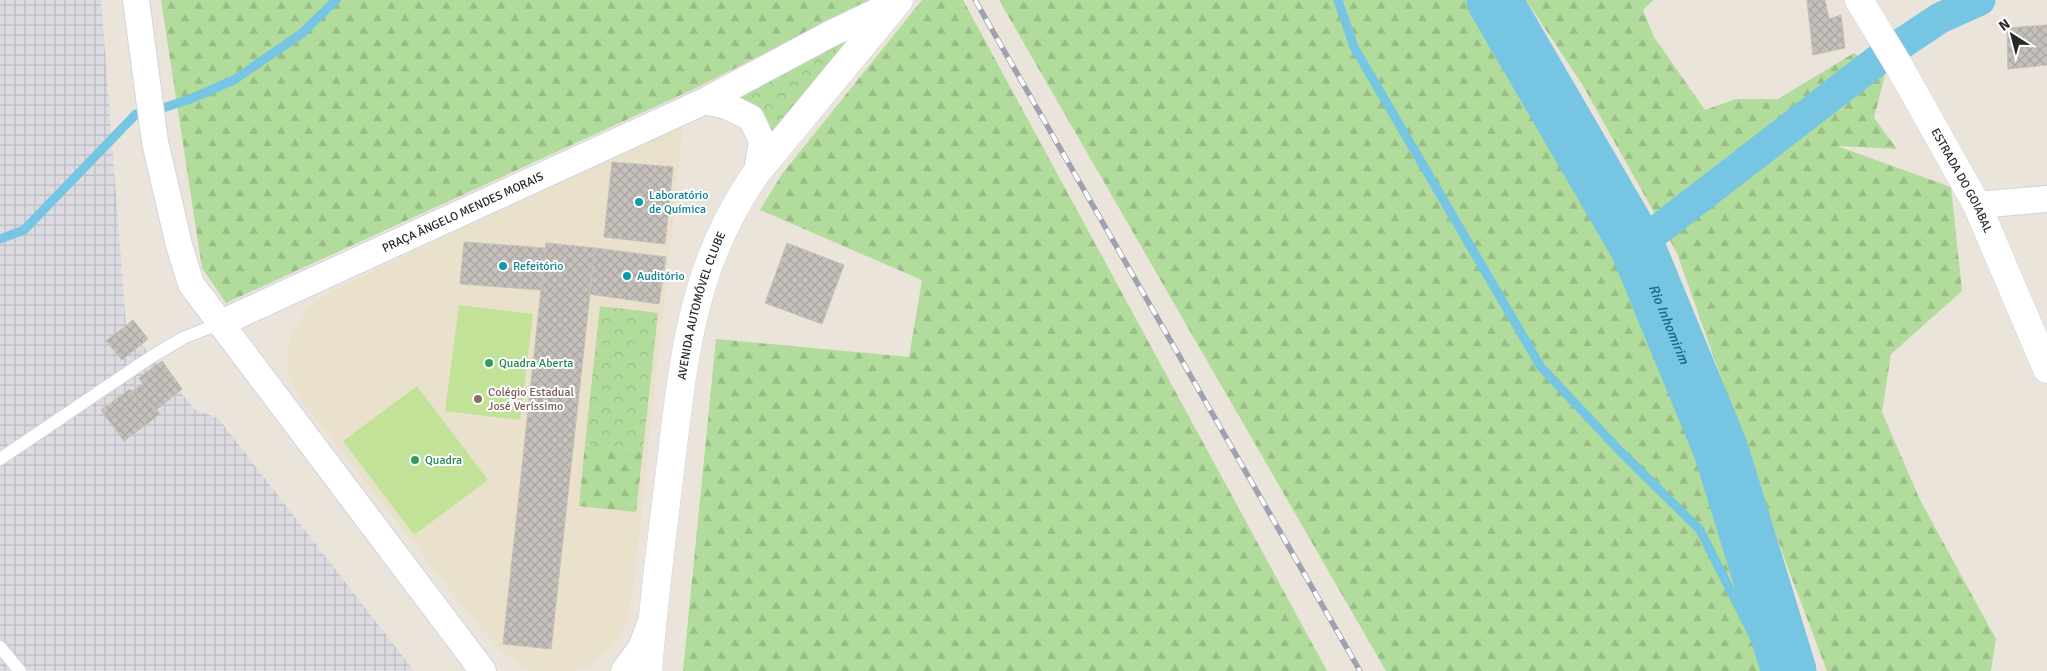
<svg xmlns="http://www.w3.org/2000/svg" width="2047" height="671" viewBox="0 0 2047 671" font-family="Signika,sans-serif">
<defs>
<pattern id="industrial-grid" width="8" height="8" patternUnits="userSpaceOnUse" patternTransform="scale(1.25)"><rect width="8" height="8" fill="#dddbe2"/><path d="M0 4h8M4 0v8" fill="none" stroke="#bebcc2"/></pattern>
<pattern id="forest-firs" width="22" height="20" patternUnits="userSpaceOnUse" patternTransform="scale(1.25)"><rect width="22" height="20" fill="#b1dc9c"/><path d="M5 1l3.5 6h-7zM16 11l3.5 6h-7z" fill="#98bd86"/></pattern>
<pattern id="park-crowns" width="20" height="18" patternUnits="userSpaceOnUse" patternTransform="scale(1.25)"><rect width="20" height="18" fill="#b1dc9c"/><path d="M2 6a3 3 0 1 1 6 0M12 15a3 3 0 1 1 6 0" fill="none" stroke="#98bd86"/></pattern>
<pattern id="building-cross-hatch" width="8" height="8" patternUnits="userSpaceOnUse" patternTransform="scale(1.25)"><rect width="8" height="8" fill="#c5c0bb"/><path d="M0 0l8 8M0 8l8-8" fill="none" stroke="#a9a5a1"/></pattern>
</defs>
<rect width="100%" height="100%" fill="#eae4db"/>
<path fill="url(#industrial-grid)" d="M0 0H101L126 325 195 410 218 418 414 671H0Z"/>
<path fill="#eae1cc" d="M684 120 634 583 627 621 613 646 591 665 576 671H534L523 667 499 649 477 624 307 408 295 390 288 374 287 356 291 335 302 316 318 300 332 291Z"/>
<path fill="url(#forest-firs)" d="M161 0H869L694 89 226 303 202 268Z
M922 0H963L1327 671H683L716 339 909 357 922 280 760 210 782 174Z
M999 0H1479L1626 250 1768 671H1386Z
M1526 0H1653L1643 10 1654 37 1705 110 1736 99H1778L1854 53 1885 75 1874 118 1897 149 1837 146 1951 187 1962 291 1891 354 1882 412 1920 500 1996 639 1991 671H1827L1786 563 1677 253 1582 84Z
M585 444 643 450 636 512 579 506Z"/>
<path fill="url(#park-crowns)" d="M897 2 757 172 762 141 727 106 734 84Z
M600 306 658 313 643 450 585 444Z"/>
<path fill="#c2e298" d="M459 305 533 314 520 420 445 411Z
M417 386 488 480 414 535 343 441Z"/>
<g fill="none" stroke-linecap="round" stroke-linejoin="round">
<path stroke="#76c5e3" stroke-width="9" d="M1338 0 1354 47 1541 367 1617 448 1700 530 1771 671
M163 108 190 99 234 80 301 34 336 0
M0 239 24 230 136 114"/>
<path stroke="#76c5e3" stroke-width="31" d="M1637 246 1883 56 1940 18 1980 0"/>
<path stroke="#76c5e3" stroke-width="55" id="s1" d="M1494 0 1637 246 1721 450 1789 671"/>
</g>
<path fill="url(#building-cross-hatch)" stroke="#c5bfb5" d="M1807 0H1825L1829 19 1841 15 1845 48 1813 55Z
M2047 25V65L2008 69 2007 28Z
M612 162 673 167 665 244 604 237Z
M464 242 545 248 542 290 460 284Z
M546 243 595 248 551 649 503 644Z
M787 243 844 265 822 324 765 303Z
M595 248 666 257 659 304 589 294Z
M133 320 148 339 122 360 106 341Z
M162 361 182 389 155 411 146 398 139 403 131 392 143 384 139 378Z
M130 389 139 403 146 398 160 414 124 441 101 410Z"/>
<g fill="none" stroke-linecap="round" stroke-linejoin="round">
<defs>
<path id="lane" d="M0 459 151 357 183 338 221 323
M0 647 20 671"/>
<g id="street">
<path d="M136 0 155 142 179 245 191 284 483 671"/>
<path d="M705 101 727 106 751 118 762 141 757 172"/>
<path d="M1977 205 2047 199"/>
<path id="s2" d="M221 323 705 101 832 33 897 2"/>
<path d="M624 671 641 648 650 624"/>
</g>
<g id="secondary">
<path id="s3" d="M1859 0 1899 66 1977 205 2047 369"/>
<path id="s4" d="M648 671C653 607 661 543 669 479 683 367 689 268 757 172L899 0"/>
</g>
</defs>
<use href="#lane" stroke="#d1d3e0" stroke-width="14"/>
<use href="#street" stroke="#d1d3e0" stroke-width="28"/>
<use href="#secondary" stroke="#d1d3e0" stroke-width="29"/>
<use href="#lane" stroke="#fff" stroke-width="12"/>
<use href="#street" stroke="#fff" stroke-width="26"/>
<use href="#secondary" stroke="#fff" stroke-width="28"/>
<defs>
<path id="rail" d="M975 0 1360 671"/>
</defs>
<use href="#rail" stroke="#9fa1b1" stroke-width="5.5"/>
<use href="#rail" stroke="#fff" stroke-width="4" stroke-dasharray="11" stroke-linecap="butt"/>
</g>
<g fill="#0f9aa8" stroke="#fff" stroke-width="2">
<circle cx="639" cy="202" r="5"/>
<circle cx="503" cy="266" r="5"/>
<circle cx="627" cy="276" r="5"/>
</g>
<g fill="#2e9e5b" stroke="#fff" stroke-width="2">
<circle cx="489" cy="363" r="5"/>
<circle cx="415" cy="460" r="5"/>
</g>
<circle fill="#8d6e63" stroke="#fff" stroke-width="2" cx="478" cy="399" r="5"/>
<g text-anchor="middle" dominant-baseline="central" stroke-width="4" stroke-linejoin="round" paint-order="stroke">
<g font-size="12" fill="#282828" stroke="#fff">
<text stroke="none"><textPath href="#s3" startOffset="208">ESTRADA DO GOIABAL</textPath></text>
<text stroke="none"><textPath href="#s2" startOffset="266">PRAÇA ÂNGELO MENDES MORAIS</textPath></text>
<text stroke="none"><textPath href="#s4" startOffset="370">AVENIDA AUTOMÓVEL CLUBE</textPath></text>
</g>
<g font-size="12" fill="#0d838f" stroke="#fff" text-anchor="start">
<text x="649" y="195">Laboratório<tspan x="649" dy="14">de Química</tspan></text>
<text x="513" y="266">Refeitório</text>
<text x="637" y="276">Auditório</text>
</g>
<g font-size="12" fill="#27864d" stroke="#fff" text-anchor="start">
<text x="499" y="363">Quadra Aberta</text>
<text x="425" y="460">Quadra</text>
</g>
<g font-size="12" fill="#785e54" stroke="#fff" text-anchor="start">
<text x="488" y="392">Colégio Estadual<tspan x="488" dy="14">José Veríssimo</tspan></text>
</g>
<g font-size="14" font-style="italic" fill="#19638c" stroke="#fff">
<text stroke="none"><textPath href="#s1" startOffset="369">Rio Inhomirim</textPath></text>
</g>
</g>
<g transform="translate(2012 35) rotate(324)" stroke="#ffffff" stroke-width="4" paint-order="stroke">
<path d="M0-4L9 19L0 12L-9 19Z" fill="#282828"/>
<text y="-8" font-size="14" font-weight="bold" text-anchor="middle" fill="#282828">N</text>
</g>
</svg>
